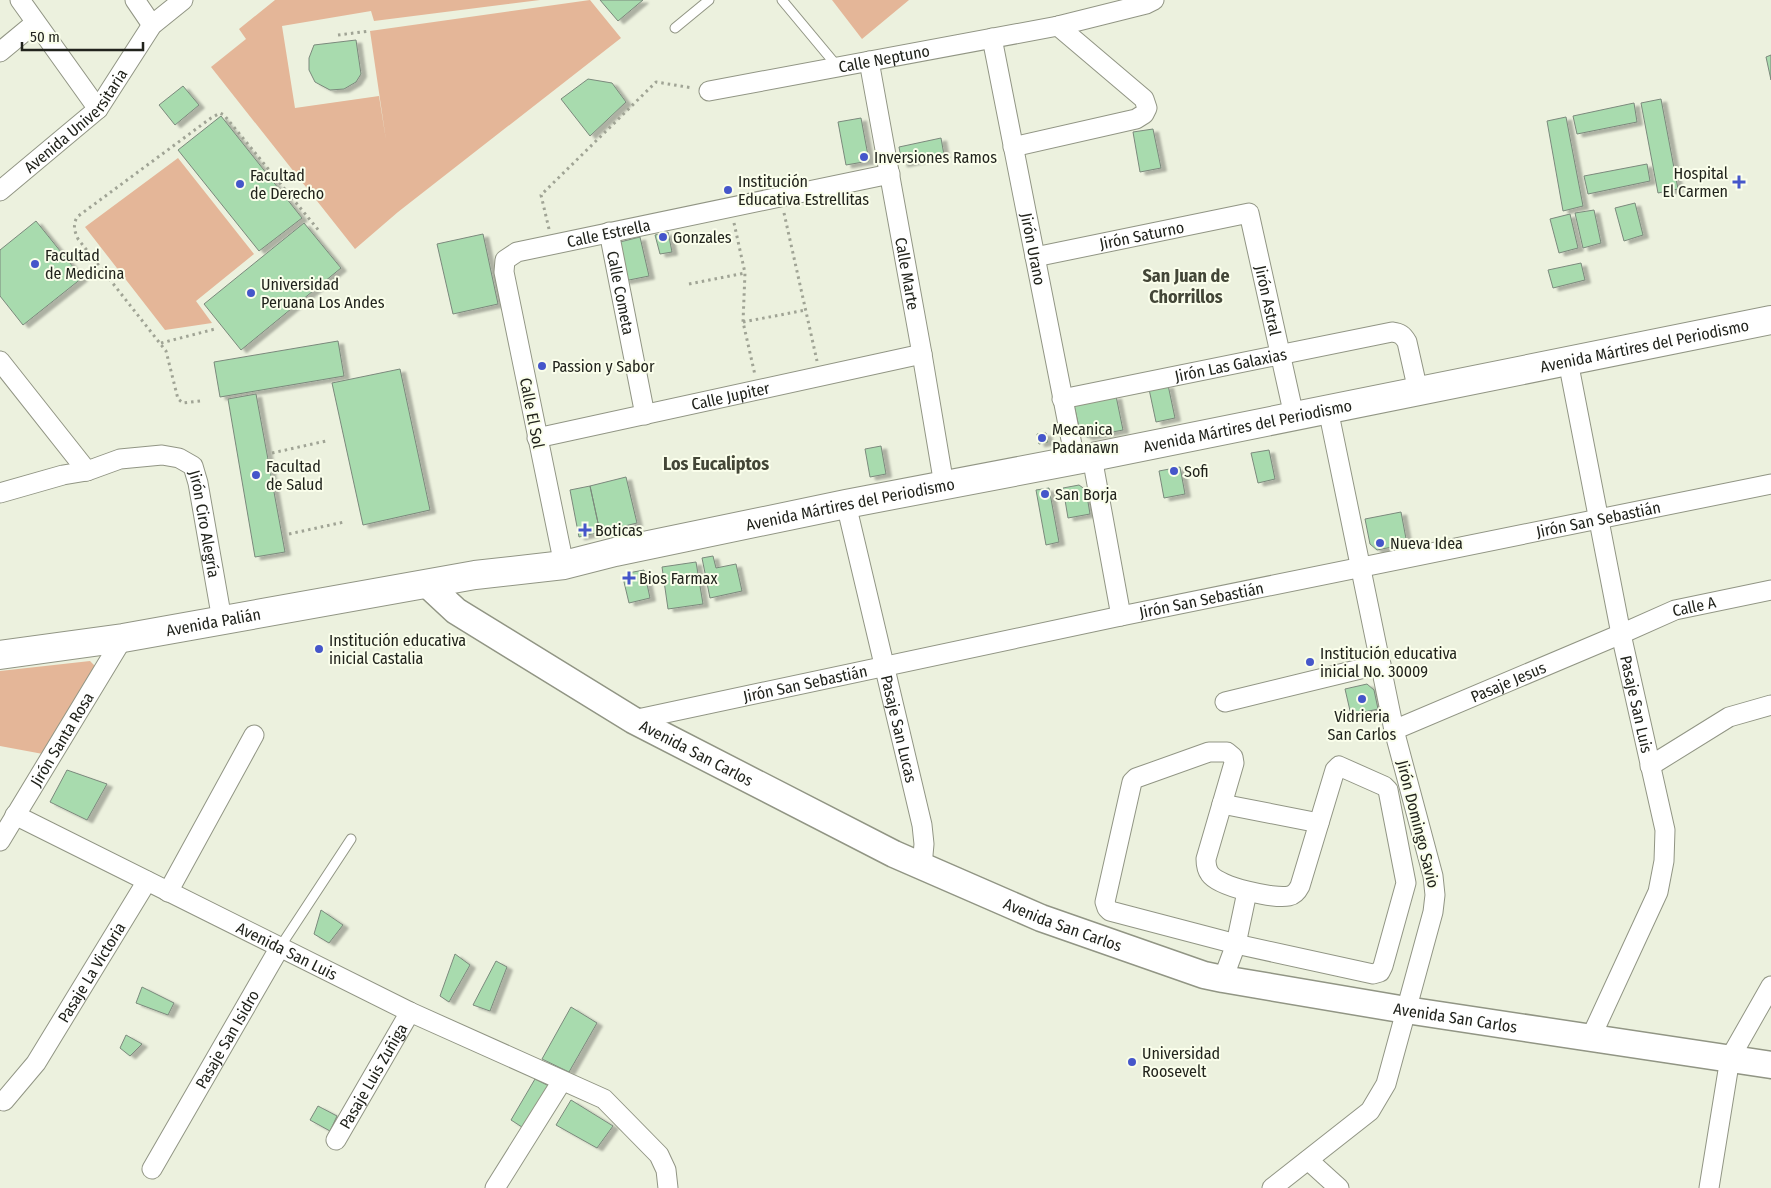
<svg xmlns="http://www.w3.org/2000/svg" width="1771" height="1188" viewBox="0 0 1771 1188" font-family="'Fira Sans Condensed',sans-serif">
<defs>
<filter id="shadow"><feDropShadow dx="5.5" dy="3" stdDeviation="1" flood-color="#0004"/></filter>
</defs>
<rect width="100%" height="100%" fill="#ecf1de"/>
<path fill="#e4b698" d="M275 0H540L374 21 371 11 282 26 295 108 379 96 386 140 370 31 590 0 621 38 398 212 355 249 211 67 246 39 239 29Z
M832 0H909L862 39Z
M178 158 254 254 196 301 212 323 165 330 85 227Z
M90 661 97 668 43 754 0 746V671Z"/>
<path fill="#a8dbae" stroke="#7b897c" filter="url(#shadow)" d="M600 0H643L618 21Z
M356 40 361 74 356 82 344 89 330 90 315 82 309 70V58L314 45Z
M1771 55V80L1766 57Z
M588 79 612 83 626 102 590 136 561 99Z
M183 86 199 105 175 125 159 105Z
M1661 99 1678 189 1658 193 1641 103Z
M1634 103 1637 122 1577 134 1573 116Z
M221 116 302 218 259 251 178 150Z
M1566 117 1583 206 1563 211 1547 121Z
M861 118 869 161 846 165 838 122Z
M1153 129 1161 168 1140 172 1133 132Z
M941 138 944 155 902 164 899 147Z
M1647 164 1650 181 1588 194 1584 176Z
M1635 203 1643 235 1624 241 1615 208Z
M1594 210 1601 243 1583 248 1575 213Z
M1570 214 1578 248 1559 253 1550 219Z
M36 221 82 278 23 325 0 296V250Z
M304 223 341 268 241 350 204 304Z
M668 232 672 252 660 254 655 235Z
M483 234 498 304 453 314 437 244Z
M640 237 649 276 624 281 616 243Z
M1581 263 1585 280 1553 288 1548 270Z
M338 341 344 376 220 397 214 362Z
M400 369 430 510 363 525 332 383Z
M1168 385 1175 418 1156 422 1149 389Z
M256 394 285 552 255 557 228 399Z
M1116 396 1123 430 1087 437 1080 432 1074 405Z
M1046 433 1048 442 1039 444 1037 434Z
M881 446 886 474 870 477 865 449Z
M1269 450 1275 479 1258 483 1251 453Z
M1180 467 1185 494 1164 498 1159 471Z
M626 477 637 523 600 532 590 486Z
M1079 485 1086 490 1090 514 1068 518 1063 488Z
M590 486 600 532 579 537 570 490Z
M1049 488 1059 542 1046 545 1036 490Z
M1401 512 1407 544 1377 550 1370 544 1365 519Z
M713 556 716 568 736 564 742 591 710 598 702 558Z
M696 562 703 604 668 609 662 567Z
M644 570 650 598 629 603 624 582 625 576 628 573Z
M1367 684 1374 690 1378 709 1351 715 1345 689Z
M67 770 107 784 87 820 50 802Z
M321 910 343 925 329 943 314 934Z
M455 954 470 965 449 1002 440 996Z
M496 961 507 967 490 1011 473 1005Z
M142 987 174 1003 168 1015 136 1003Z
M571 1007 597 1023 569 1072 542 1059Z
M126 1035 142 1044 130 1056 120 1048Z
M535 1079 549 1086 525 1129 511 1120Z
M571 1100 613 1126 597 1148 556 1125Z
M318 1106 337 1116 330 1131 310 1120Z"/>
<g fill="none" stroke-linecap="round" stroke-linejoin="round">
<defs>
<path id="service" d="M782 0 837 66
M675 28 709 0
M280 947 351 839"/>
<g id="minor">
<path d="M20 0 98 109"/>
<path d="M135 0 152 25"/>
<path id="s1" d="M992 38 1075 460"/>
<path d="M0 52 35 23"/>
<path id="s2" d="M869 61 922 354 944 485"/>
<path id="s3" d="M709 91 1058 26 1146 4 1154 0"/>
<path d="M1013 147 1136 119 1144 114 1147 108 1144 99 1058 26"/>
<path id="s4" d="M0 191 98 109 152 25 183 0"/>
<path id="s5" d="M609 232 645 415"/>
<path id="s6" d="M1035 257 1249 213 1294 416"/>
<path id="s7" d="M0 361 87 471 120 459 162 455 179 458 193 466 198 483 222 620"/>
<path id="s8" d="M1568 361 1621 634 1665 830 1664 861 1658 892 1591 1037"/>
<path id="s9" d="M1062 399 1392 332C1400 333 1403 335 1407 342L1418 391"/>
<path id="s10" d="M537 438 922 354"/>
<path d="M1092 457 1121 616"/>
<path d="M0 493 63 475 87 471"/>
<path id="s11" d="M846 504 922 825 924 844 922 866"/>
<path id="s12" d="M564 565 504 272 505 260 517 252 890 174"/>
<path d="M1225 702 1381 664"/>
<path id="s13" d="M633 720 1121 616 1771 484"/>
<path id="s14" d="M1394 730 1621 634 1675 610 1771 590"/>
<path d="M1209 752H1227L1233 757 1234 763 1206 859C1206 864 1207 870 1210 874 1219 887 1274 899 1289 896 1294 895 1298 890 1300 886L1335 770 1339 766 1384 786 1388 790 1406 883 1383 966 1380 972 1373 974 1236 944 1110 911 1107 908 1105 902 1132 782 1136 778Z"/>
<path d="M1650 766 1729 717 1771 705"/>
<path d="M1222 804 1319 823"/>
<path id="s15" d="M15 815 410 1012 604 1099 659 1155 666 1170 668 1188"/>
<path id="s16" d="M0 841 123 638"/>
<path d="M168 892 254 735"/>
<path d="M1223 979 1236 944 1247 892"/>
<path id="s17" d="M4 1101 36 1063 147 881"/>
<path id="s18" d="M336 1140 410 1012"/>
<path d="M1308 1160 1339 1188"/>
<path id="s19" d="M152 1169 280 947"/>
<path d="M495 1188 562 1081"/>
<path d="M1272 1188 1370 1111 1386 1084 1433 912 1435 895 1433 876 1394 730 1328 409"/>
<path d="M1709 1188 1730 1058 1771 986"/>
</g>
<g id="secondary">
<path id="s20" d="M427 584 456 611 633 720 894 854 1041 918 1204 975 1223 979 1406 1010 1771 1065"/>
</g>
<g id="primary">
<path id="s21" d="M0 655 123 638 475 575 564 565 615 552 846 504 1092 457 1771 320"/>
</g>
</defs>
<use href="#service" stroke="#919584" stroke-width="11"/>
<use href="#minor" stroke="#919584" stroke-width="21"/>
<use href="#secondary" stroke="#919584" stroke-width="29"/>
<use href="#primary" stroke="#919584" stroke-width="30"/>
<path stroke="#a0a495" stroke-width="3" stroke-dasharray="2.5 4" stroke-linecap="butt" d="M338 35 370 31
M784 213 817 361
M734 223 745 273 743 322 755 375
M549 229 541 195 656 82 693 88
M689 284 745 273
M743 322 806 310
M161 343 215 329
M200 401 183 403 178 399 166 351 78 239C74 230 73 225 77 217L211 118 220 113 224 115 320 232
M272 453 326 441
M289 534 344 522"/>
<use href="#service" stroke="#fff" stroke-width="9"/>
<use href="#minor" stroke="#fff" stroke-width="19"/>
<use href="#secondary" stroke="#fff" stroke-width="26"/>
<use href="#primary" stroke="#fff" stroke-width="28"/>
</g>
<g fill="#4556ca" stroke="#fafeeb" stroke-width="2">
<circle cx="864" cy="157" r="5"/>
<path d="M1736.5 174.5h5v5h5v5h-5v5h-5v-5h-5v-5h5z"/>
<circle cx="240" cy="184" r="5"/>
<circle cx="728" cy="190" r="5"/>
<circle cx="663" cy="237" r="5"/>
<circle cx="35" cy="264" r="5"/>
<circle cx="251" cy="293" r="5"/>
<circle cx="542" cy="366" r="5"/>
<circle cx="1042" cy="438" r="5"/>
<circle cx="1174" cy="471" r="5"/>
<circle cx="256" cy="475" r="5"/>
<circle cx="1045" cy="494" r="5"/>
<path d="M582.5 522.5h5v5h5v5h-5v5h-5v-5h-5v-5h5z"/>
<circle cx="1380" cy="543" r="5"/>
<path d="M626.5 570.5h5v5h5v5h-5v5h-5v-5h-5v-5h5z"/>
<circle cx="319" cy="649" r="5"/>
<circle cx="1310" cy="662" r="5"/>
<circle cx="1362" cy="699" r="5"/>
<circle cx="1132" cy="1062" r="5"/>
</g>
<g text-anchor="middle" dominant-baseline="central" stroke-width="4" stroke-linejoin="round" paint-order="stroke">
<g font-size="16" fill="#21231c" stroke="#fafeeb">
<text stroke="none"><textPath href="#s3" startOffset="178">Calle Neptuno</textPath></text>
<text stroke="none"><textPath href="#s4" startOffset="104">Avenida Universitaria</textPath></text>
<text stroke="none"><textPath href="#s12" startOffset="419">Calle Estrella</textPath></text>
<text stroke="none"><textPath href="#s6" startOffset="109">Jirón Saturno</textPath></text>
<text stroke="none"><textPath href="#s1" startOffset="215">Jirón Urano</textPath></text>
<text stroke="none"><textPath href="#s2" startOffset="216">Calle Marte</textPath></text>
<text stroke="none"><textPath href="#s5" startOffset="62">Calle Cometa</textPath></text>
<text stroke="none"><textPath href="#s6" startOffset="308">Jirón Astral</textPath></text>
<text stroke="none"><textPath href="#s21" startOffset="1674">Avenida Mártires del Periodismo</textPath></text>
<text stroke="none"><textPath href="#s9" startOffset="172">Jirón Las Galaxias</textPath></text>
<text stroke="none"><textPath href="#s10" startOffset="198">Calle Jupiter</textPath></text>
<text transform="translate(532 413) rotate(79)">Calle El Sol</text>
<text stroke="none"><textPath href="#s21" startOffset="1269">Avenida Mártires del Periodismo</textPath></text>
<text stroke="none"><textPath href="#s21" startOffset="864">Avenida Mártires del Periodismo</textPath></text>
<text stroke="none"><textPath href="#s13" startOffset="986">Jirón San Sebastián</textPath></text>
<text stroke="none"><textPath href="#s7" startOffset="310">Jirón Ciro Alegría</textPath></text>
<text stroke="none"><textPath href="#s13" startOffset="581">Jirón San Sebastián</textPath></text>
<text stroke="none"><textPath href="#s14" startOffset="325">Calle A</textPath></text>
<text stroke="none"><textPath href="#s21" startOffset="216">Avenida Palián</textPath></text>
<text stroke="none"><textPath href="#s14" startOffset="124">Pasaje Jesus</textPath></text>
<text stroke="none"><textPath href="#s13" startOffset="176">Jirón San Sebastián</textPath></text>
<text stroke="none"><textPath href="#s8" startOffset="350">Pasaje San Luis</textPath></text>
<text stroke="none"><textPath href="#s11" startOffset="231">Pasaje San Lucas</textPath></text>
<text stroke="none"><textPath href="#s16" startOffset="119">Jirón Santa Rosa</textPath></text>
<text stroke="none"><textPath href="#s20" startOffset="319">Avenida San Carlos</textPath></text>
<text transform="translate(1418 824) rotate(76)">Jirón Domingo Savio</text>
<text stroke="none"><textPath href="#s20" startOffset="724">Avenida San Carlos</textPath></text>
<text stroke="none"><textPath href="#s15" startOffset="304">Avenida San Luis</textPath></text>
<text stroke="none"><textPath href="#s17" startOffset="156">Pasaje La Victoria</textPath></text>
<text stroke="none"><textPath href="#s20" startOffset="1129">Avenida San Carlos</textPath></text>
<text stroke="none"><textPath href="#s19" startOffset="150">Pasaje San Isidro</textPath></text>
<text stroke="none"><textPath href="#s18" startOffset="74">Pasaje Luis Zuñiga</textPath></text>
</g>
<g font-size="16" fill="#21231c" stroke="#fafeeb" text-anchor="start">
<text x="874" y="157">Inversiones Ramos</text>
<text x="1728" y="173" text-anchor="end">Hospital<tspan x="1728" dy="18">El Carmen</tspan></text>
<text x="250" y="175">Facultad<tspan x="250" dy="18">de Derecho</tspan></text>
<text x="738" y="181">Institución<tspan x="738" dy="18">Educativa Estrellitas</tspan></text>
<text x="673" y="237">Gonzales</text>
<text x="45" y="255">Facultad<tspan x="45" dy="18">de Medicina</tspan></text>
<text x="261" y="284">Universidad<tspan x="261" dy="18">Peruana Los Andes</tspan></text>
<text x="552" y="366">Passion y Sabor</text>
<text x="1052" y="429">Mecanica<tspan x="1052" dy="18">Padanawn</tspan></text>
<text x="266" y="466">Facultad<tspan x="266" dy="18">de Salud</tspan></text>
<text x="1184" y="471">Sofi</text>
<text x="1055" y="494">San Borja</text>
<text x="595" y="530">Boticas</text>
<text x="1390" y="543">Nueva Idea</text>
<text x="639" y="578">Bios Farmax</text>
<text x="329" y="640">Institución educativa<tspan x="329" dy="18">inicial Castalia</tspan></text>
<text x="1320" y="653">Institución educativa<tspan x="1320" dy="18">inicial No. 30009</tspan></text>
<text x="1362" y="716" text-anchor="middle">Vidrieria<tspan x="1362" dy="18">San Carlos</tspan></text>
<text x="1142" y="1053">Universidad<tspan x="1142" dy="18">Roosevelt</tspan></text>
</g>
<g font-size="18" font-weight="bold" fill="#434637" stroke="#fafeeb">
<text x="1186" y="276">San Juan de<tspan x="1186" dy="21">Chorrillos</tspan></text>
<text x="716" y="464">Los Eucaliptos</text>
</g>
</g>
<path d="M22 42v8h121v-8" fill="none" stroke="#21231c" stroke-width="2.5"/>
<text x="30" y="42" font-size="15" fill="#21231c" stroke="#fafeeb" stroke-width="4" paint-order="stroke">50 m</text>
</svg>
